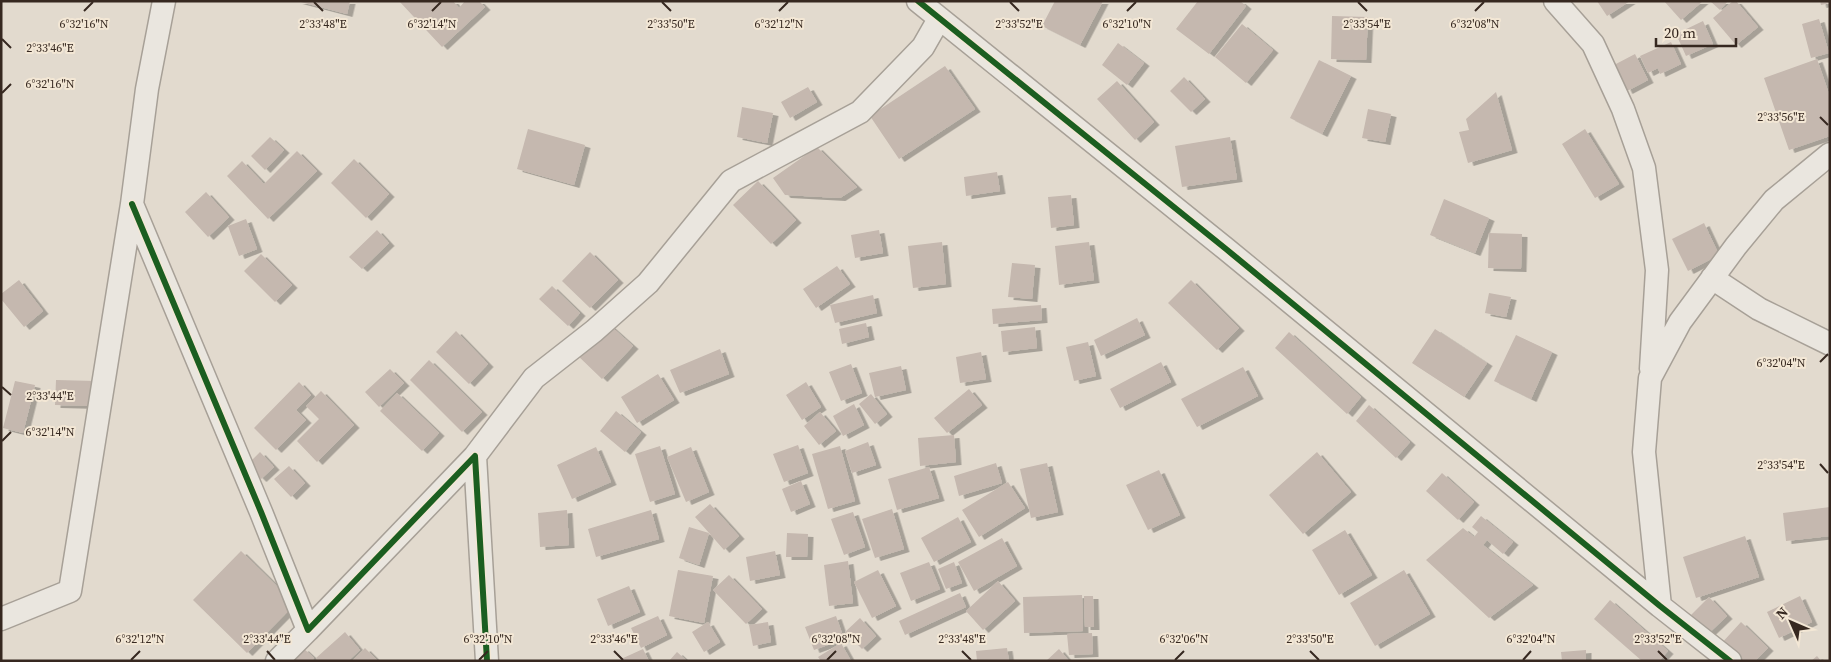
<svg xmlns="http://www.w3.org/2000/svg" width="1831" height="662" viewBox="0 0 1831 662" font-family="'Source Serif 4',serif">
<defs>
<filter id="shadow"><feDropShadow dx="5.5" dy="3" stdDeviation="0" flood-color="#0004"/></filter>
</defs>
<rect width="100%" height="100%" fill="#e2dace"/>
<path fill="#c5b8af" filter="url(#shadow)" d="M297 1H350L347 14Z
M399 1H453L459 8 465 1H479L485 7 442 47Z
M1055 1H1103L1080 45 1042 26Z
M1198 1H1240L1246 6 1209 54 1176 29Z
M1597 1H1630L1607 16Z
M1664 1H1703L1681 20Z
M1710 1H1728L1720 10Z
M1733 1H1736L1758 27 1736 45 1713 18Z
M1820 1H1830V3L1821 5Z
M1332 16 1368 17 1366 60 1331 59Z
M1819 19 1829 53 1811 58 1802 24Z
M1703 21 1713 44 1686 56 1676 34Z
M1242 24 1273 50 1246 83 1215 57Z
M1671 42 1681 64 1660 74 1658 68 1648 73 1640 56Z
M1118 43 1144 63 1127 85 1102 65Z
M1635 54 1648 80 1627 91 1614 65Z
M1817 59 1830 97V136L1789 150 1764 78Z
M1319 60 1351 76 1322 134 1290 118Z
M945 66 975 109 899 159 870 116Z
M1184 77 1205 99 1191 112 1170 91Z
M1117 81 1154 122 1135 140 1097 99Z
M808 87 817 102 790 118 781 102Z
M1496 92 1512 150 1468 163 1459 132 1469 130 1466 119Z
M742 107 773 113 767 143 737 137Z
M1368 109 1391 114 1385 142 1362 138Z
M528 129 585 145 574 185 517 169Z
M1585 129 1619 184 1595 198 1562 144Z
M270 137 284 150 265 170 251 156Z
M1230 137 1237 179 1182 187 1175 146Z
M817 147 857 187 840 198 785 195 773 178Z
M297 151 317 171 268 219 227 176 242 161 264 184Z
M354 159 389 194 366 218 331 183Z
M997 172 1000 191 966 196 964 177Z
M758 181 796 220 771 244 733 205Z
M206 192 229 217 208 237 185 212Z
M1071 195 1074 225 1051 228 1048 197Z
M1444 199 1489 218 1475 253 1430 235Z
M246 219 257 249 239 256 228 226Z
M1704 223 1719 255 1688 271 1672 239Z
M377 230 389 243 362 269 349 257Z
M879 230 883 253 855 258 851 235Z
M1489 233 1522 234 1521 269 1488 268Z
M942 242 946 284 913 288 908 246Z
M1089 242 1094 280 1059 285 1055 246Z
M590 252 618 280 590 308 562 281Z
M261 254 292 285 275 302 244 271Z
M1012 263 1035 265 1032 299 1008 297Z
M837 266 850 284 816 308 803 289Z
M19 280 43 311 24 327 1 299V294Z
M1191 280 1239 328 1217 350 1168 303Z
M552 286 580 313 568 326 539 299Z
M1489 293 1511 297 1506 317 1485 313Z
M873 295 877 313 835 323 830 305Z
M1041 305 1042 320 993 324 992 309Z
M1137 318 1145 335 1101 356 1094 340Z
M605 321 633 346 602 379 575 353Z
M866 323 869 337 842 344 839 329Z
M1035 327 1037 348 1003 352 1001 331Z
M1435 329 1487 363 1464 397 1412 363Z
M456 331 488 364 469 384 436 352Z
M1289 332 1361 397 1347 414 1275 348Z
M1516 335 1552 352 1531 399 1494 381Z
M1088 342 1096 376 1074 381 1066 347Z
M720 349 729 374 680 393 670 370Z
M981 352 986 379 960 383 956 357Z
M429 360 482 412 462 432 410 380Z
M1161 362 1171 382 1120 408 1110 389Z
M851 364 862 393 841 401 829 372Z
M901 366 906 390 875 397 869 373Z
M1243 367 1258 396 1197 427 1181 399Z
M390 369 404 383 379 407 365 392Z
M658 374 674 400 637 423 621 397Z
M56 380 96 381 94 406 55 405Z
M15 381 35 385 23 433 3 428Z
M299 382 311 395 296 410 306 420 276 450 254 428Z
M806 382 821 407 802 420 786 395Z
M969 389 982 405 947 433 934 418Z
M321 391 354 425 317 462 297 441 319 419 306 406Z
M397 393 439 433 422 451 380 411Z
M871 394 887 414 875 424 859 404Z
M854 404 864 425 843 436 833 416Z
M1369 405 1410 442 1396 458 1356 421Z
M616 411 641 432 625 452 600 431Z
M820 412 836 431 819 445 804 426Z
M954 435 956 462 920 466 918 438Z
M868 442 876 465 852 473 845 451Z
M798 445 808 473 784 482 773 454Z
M660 446 675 494 650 502 635 454Z
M840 446 855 501 828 509 812 454Z
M596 447 611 482 572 499 557 465Z
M691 447 709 492 686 502 667 457Z
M260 452 274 467 261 479 247 465Z
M1317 452 1351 492 1303 534 1269 495Z
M996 463 1002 483 959 496 954 476Z
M1047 463 1058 512 1031 518 1020 469Z
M289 466 305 483 291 497 274 479Z
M929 467 939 498 897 510 888 479Z
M1159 470 1180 515 1148 530 1126 485Z
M1442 473 1474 502 1458 520 1426 491Z
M801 481 810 504 791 512 782 489Z
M1008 482 1025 508 979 537 962 510Z
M710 504 739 536 724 550 695 517Z
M1830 507V536L1786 541 1783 513Z
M892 509 904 549 875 558 862 519Z
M567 510 569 545 540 547 538 513Z
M651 510 659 539 596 557 588 529Z
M853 512 865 547 844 555 831 519Z
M1481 516 1513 542 1503 554 1487 540 1483 545 1533 585 1489 618 1426 560 1463 528 1474 537 1478 532 1472 527Z
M958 517 971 542 934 562 921 538Z
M689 527 709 533 699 565 679 558Z
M1345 530 1372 575 1339 595 1312 550Z
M787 533 808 534 807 557H786Z
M1745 536 1759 577 1696 598 1683 557Z
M1002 538 1017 566 974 591 958 562Z
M241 551 295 604 247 653 193 600Z
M775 551 780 575 750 581 746 557Z
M848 561 853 603 829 606 824 565Z
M929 562 940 589 911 601 900 573Z
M954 562 962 583 946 589 938 569Z
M678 570 713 576 704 623 669 616Z
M878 570 896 606 872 618 854 582Z
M1404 570 1430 614 1375 646 1350 603Z
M729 575 762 609 746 624 713 590Z
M998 581 1015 601 983 630 966 611Z
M629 586 640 612 608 626 597 599Z
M960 593 966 607 905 635 899 621Z
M1082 595 1083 631 1024 633 1023 597Z
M1084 596H1093L1094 627H1085Z
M1800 596 1812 622 1779 638 1767 612Z
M1709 597 1727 616 1709 633 1691 615Z
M1610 600 1668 651 1659 661H1642L1594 619Z
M658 616 667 635 641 648 631 628Z
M836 616 844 639 814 650 805 627Z
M860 618 876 636 862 649 845 632Z
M708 622 720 642 704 652 692 632Z
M768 622 771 642 753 646 749 625Z
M1741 622 1768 648 1755 661H1736L1720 645Z
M345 632 360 650 348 661H318L316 658Z
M1092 633 1093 654 1069 655 1067 634Z
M841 643 851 661H821L818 657Z
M303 648 314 658 312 661H291Z
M365 648 378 661H352Z
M1007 648 1009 661H977L976 651Z
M643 649 649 661H622L621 659Z
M1059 649 1069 661H1046Z
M1586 650V661H1562L1561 652Z
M677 652 687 661H669Z
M1817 656 1821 661H1811Z"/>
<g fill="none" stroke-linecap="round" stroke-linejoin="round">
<defs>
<path id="street" d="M918 1 1226 249 1660 606 1730 661
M1555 1 1593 44 1623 109 1644 168 1657 270 1651 369
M132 204 261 512 308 630 475 456 487 661
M1712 278 1759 309 1830 344
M475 456 534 378 594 331 648 283 731 181 860 112 923 47 939 19
M1660 606 1644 452 1650 378 1680 322 1736 246 1774 200 1830 154
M1 619 70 591 132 204 147 89 164 1
M277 661 308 630"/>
</defs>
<use href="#street" stroke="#a7a097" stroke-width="25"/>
<use href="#street" stroke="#eae6df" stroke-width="22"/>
<defs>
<path id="cycleway" d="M918 1 1226 249 1660 606 1730 661
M132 204 261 512 308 630 475 456 487 661"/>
</defs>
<use href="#cycleway" stroke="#f3e7d5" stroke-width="9"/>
<use href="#cycleway" stroke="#1b5e20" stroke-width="6"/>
</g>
<path fill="none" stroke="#362820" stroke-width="2" d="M314 2 323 11M662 2 671 11M1010 2 1019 11M1358 2 1367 11M84 11 93 2M432 11 441 2M779 11 788 2M1127 11 1136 2M1475 11 1484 2M2 39 11 48M2 93 11 84M1820 117 1828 125M1820 362 1828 354M2 387 11 395M2 441 11 432M1820 464 1828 473M267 651 275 660M614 651 623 660M962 651 971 660M1310 651 1319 660M1658 651 1667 660M131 660 140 651M479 660 488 651M827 660 836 651M1175 660 1184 651M1523 660 1531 651"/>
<g font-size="12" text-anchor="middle" fill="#362820" stroke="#f3e7d5" stroke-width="4" stroke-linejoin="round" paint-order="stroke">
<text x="1367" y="28">2°33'54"E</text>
<text x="323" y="28">2°33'48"E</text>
<text x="671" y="28">2°33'50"E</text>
<text x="779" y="28">6°32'12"N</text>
<text x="1019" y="28">2°33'52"E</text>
<text x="1127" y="28">6°32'10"N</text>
<text x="1475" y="28">6°32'08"N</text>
<text x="84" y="28">6°32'16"N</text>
<text x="432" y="28">6°32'14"N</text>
<text x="50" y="52">2°33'46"E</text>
<text x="50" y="88">6°32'16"N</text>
<text x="1781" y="121">2°33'56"E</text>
<text x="1781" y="367">6°32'04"N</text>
<text x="50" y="400">2°33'44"E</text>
<text x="50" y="436">6°32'14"N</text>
<text x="1781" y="469">2°33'54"E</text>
<text x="140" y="643">6°32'12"N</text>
<text x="488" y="643">6°32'10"N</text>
<text x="1184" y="643">6°32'06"N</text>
<text x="1531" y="643">6°32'04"N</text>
<text x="267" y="643">2°33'44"E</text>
<text x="614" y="643">2°33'46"E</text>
<text x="836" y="643">6°32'08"N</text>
<text x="962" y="643">2°33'48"E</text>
<text x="1310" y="643">2°33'50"E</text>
<text x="1658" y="643">2°33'52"E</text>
</g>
<rect width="1831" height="662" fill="none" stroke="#362820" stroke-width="5"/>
<g transform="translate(1791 622) rotate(315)" stroke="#f3e7d5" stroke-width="4" paint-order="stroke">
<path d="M0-4L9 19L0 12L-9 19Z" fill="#362820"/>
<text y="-8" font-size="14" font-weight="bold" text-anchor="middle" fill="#362820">N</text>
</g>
<path d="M1656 38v8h80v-8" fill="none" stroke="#362820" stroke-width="2.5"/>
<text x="1664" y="38" font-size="15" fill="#362820" stroke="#f3e7d5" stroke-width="4" paint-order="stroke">20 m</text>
</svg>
